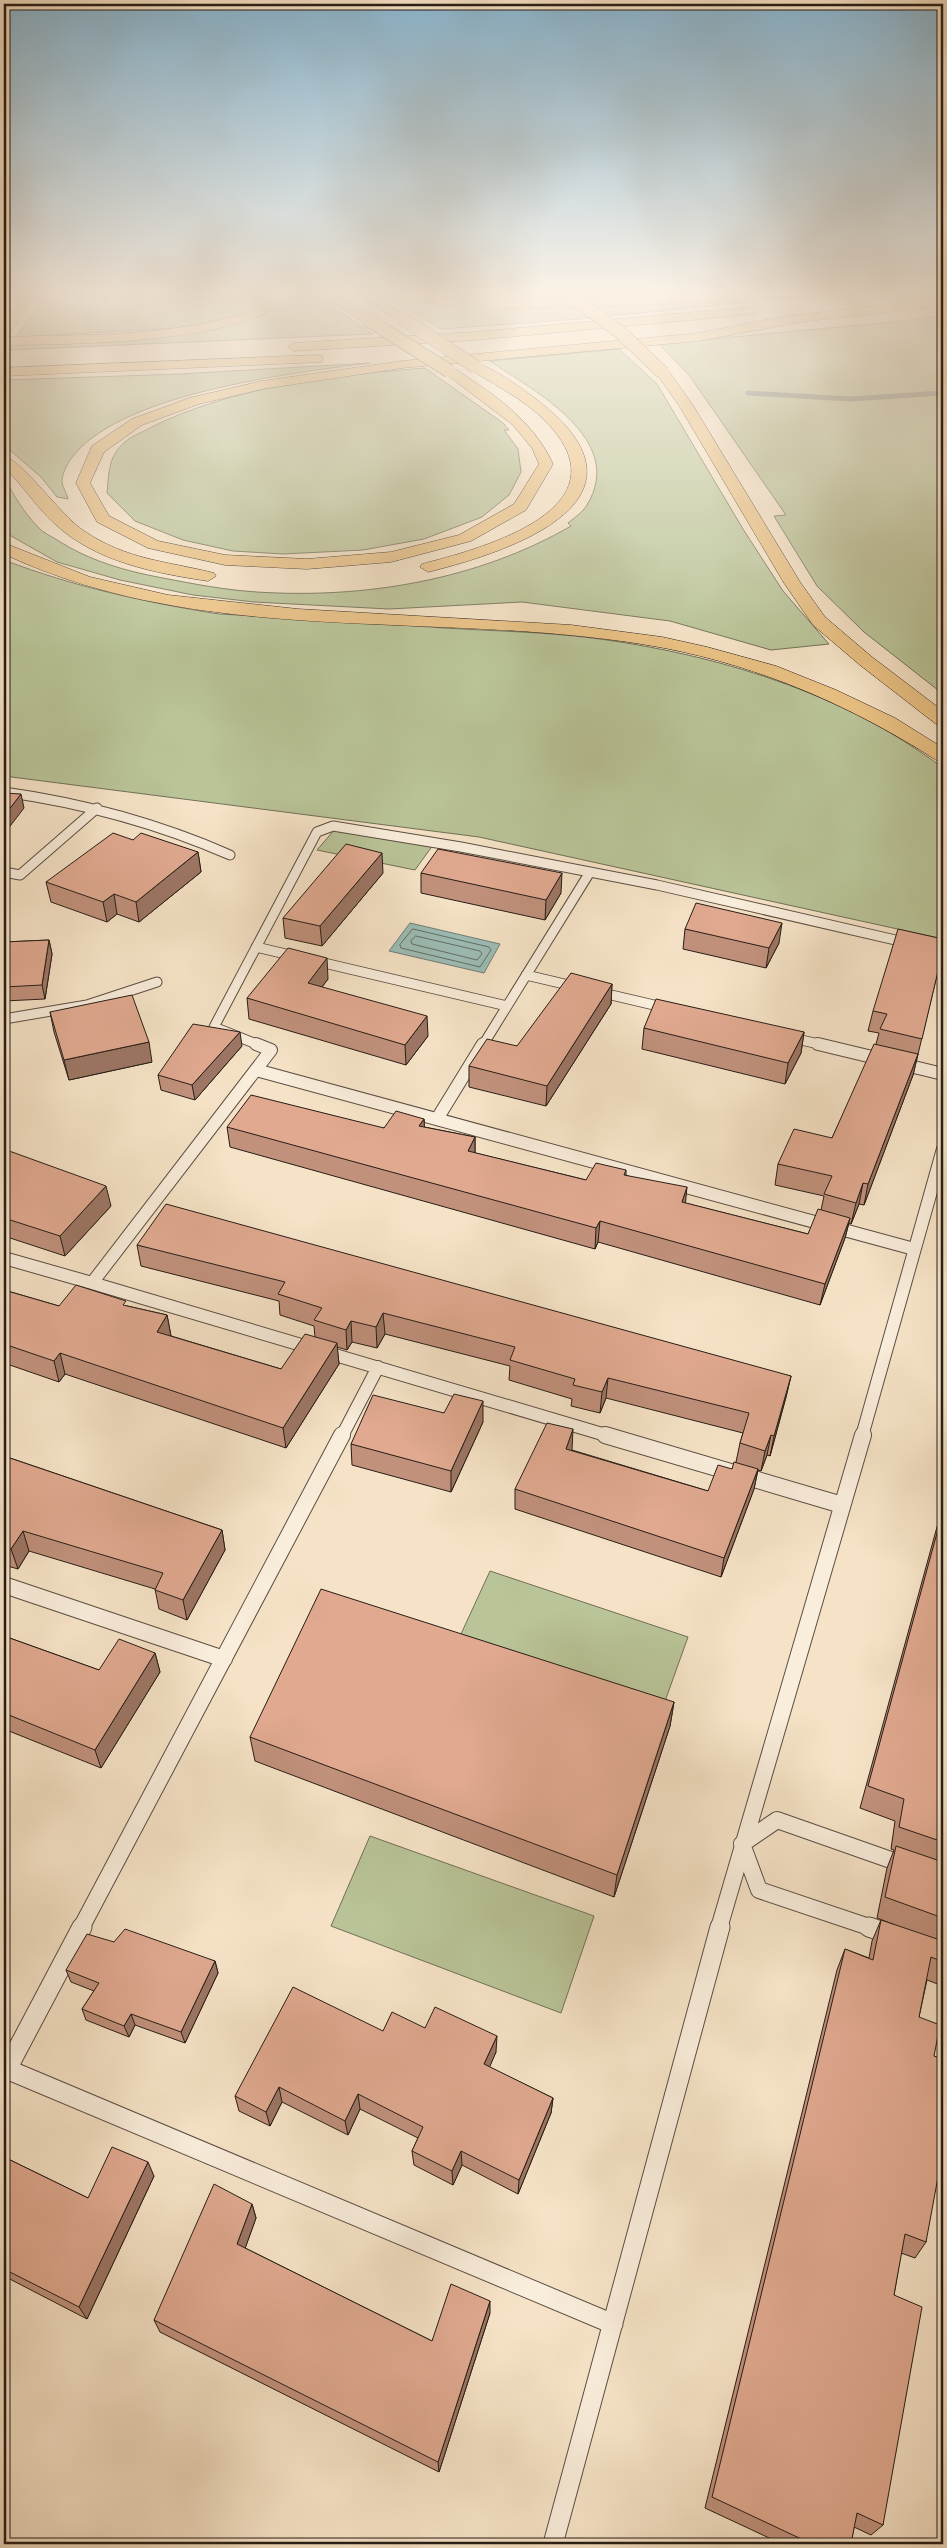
<svg xmlns="http://www.w3.org/2000/svg" width="947" height="2548" viewBox="0 0 947 2548" font-family="'Libre Caslon Text',serif">
<rect width="100%" height="100%" fill="#f6e3c7"/>
<filter id="stains"><feTurbulence type="fractalNoise" baseFrequency=".004" numOctaves="4"/><feColorMatrix values="0 0 0 0 .2 0 0 0 0 .09 0 0 0 0 .02 0 0 0 .5 -.17"/></filter>
<radialGradient id="worn" r=".72"><stop offset=".6" stop-color="#630" stop-opacity="0"/><stop offset="1" stop-color="#630" stop-opacity=".3"/></radialGradient>
<path fill="#b9c498" stroke="#707057" d="M47 293H277L268 303 249 314 205 324 175 328 16 337Z
M295 293H314L372 334 9 350 14 343C70 340 265 339 295 293Z
M378 293 444 304 747 298 843 293 578 319 441 329Z
M412 293H553L564 301C513 303 462 302 412 293Z
M585 293H726L594 299Z
M943 315V694L864 632 817 586 774 516 786 515 689 375 659 344 903 321Z
M619 349 657 384 743 529 783 591 829 644 771 650 670 621 522 602 389 609 254 602 193 595 120 580 57 562 4 532V478C14 495 24 513 38 527 43 533 51 536 57 540 90 561 125 571 163 578 194 584 225 590 257 592 364 599 478 580 571 526L568 523C574 518 583 512 587 505 627 439 534 391 490 361Z
M370 363C293 373 117 393 70 460 67 465 62 474 62 481 62 486 67 494 68 499L57 497 41 477 4 445V380L180 374Z
M425 368 503 423 509 430H504L518 449 521 472 509 495 482 517 424 539 363 550 283 554 233 551 183 540 135 521 107 493C109 473 108 456 125 442 131 436 141 433 148 429 228 387 335 375 425 368Z
M4 560C75 587 143 602 219 614 294 618 370 623 445 628 494 631 544 632 592 638 716 654 842 692 943 768V939L479 837 4 776Z
M335 829 433 845 415 870 317 850Z
M490 1571 688 1637 659 1718 455 1647Z
M370 1836 594 1916 561 2013 331 1926Z"/>
<path fill="#9dbeb7" stroke="#6e7e77" d="M410 923 500 944 484 973 389 951Z"/>
<g fill="none" stroke-linecap="round" stroke-linejoin="round">
<path stroke="#626e66" stroke-width="1" d="M413 929 489 947 491 950 480 967 401 948 400 945Z
M416 936 480 951 482 954 477 960 412 944 411 941Z"/>
<path stroke="#6e7e77" stroke-width="5" d="M748 393 850 399 943 393"/>
<defs>
<path id="lane-far3" d="M4 792C83 803 157 823 230 855
M4 872 20 875 97 808
M256 947 507 1006
M526 975 671 1009
M4 1019 87 1005 157 982
M788 1037 823 1045
M259 1045 214 1027 317 832 333 826 461 847 657 885 943 951
M483 1045 590 872"/>
<path id="lane-far2" d="M818 1044 943 1074
M256 1070 914 1249
M437 1119 483 1044
M4 1258 92 1283 271 1050 256 1044
M92 1283 609 1436
M342 1436 378 1367
M862 1436 943 1149"/>
<path id="lane-far1" d="M605 1435 842 1505
M4 1585 224 1659
M81 1928 342 1435
M719 1928 863 1435
M872 1928 759 1890 742 1844 777 1820 905 1865"/>
<path id="lane" d="M869 1927 892 1935
M4 2068 613 2324
M7 2069 82 1927
M553 2544 720 1927"/>
<path id="highway" d="M26 293H38L7 337C70 335 134 336 196 325 217 321 239 316 258 307 273 300 273 293 292 293 251 345 68 344 4 345V325Z
M322 293H336L373 319 371 322H363Z
M357 293H371L408 318 406 321H398Z
M388 293H411L459 299 525 301 734 293H796L790 297C723 301 655 305 588 307 523 309 458 310 394 297Z
M943 298V306L800 322 699 341 402 368 262 389 199 404 142 425 104 452 90 483 109 516 158 541 225 555 307 559 391 552 459 535 514 504 539 464 532 448 513 425 442 371 449 367 454 368C494 395 532 419 553 464L526 510 471 541 391 562 307 569 225 565 148 548 97 522 76 483 92 446 132 419 189 398 262 381 402 361 699 333 781 317Z
M752 307 756 308 758 311 756 314 475 340 294 351 288 347 294 343 475 332Z
M317 355 322 356 323 359 322 362 4 376V368Z
M476 363C496 368 539 400 555 415 654 508 496 555 428 572L420 567 422 564C476 550 618 513 556 433 535 405 500 388 471 370L469 367Z
M663 369 668 370 694 407 800 582 825 617 872 657 943 711V726L936 724 860 665 813 625 784 583 680 407 656 373Z
M4 456C22 460 61 516 84 531 127 560 166 561 214 573L216 576 208 581C155 573 96 562 55 524 36 507 23 485 4 467Z
M4 543 90 577 168 595 298 609 571 625 662 637 707 647 776 666 836 690 895 718 943 748V762L936 760C852 706 762 667 664 648 445 607 210 651 4 554Z"/>
</defs>
<use href="#lane-far3" stroke="#5b4e42" stroke-width="11"/>
<use href="#lane-far2" stroke="#5b4e42" stroke-width="14"/>
<use href="#lane-far1" stroke="#5b4e42" stroke-width="18"/>
<use href="#lane" stroke="#5b4e42" stroke-width="21"/>
<use href="#highway" stroke="#271d16" stroke-width="1"/>
<use href="#lane-far3" stroke="#f9eddb" stroke-width="9"/>
<use href="#lane-far2" stroke="#f9eddb" stroke-width="12"/>
<use href="#lane-far1" stroke="#f9eddb" stroke-width="16"/>
<use href="#lane" stroke="#f9eddb" stroke-width="19"/>
<use href="#highway" fill="#ebc284" fill-rule="evenodd"/>
<defs>
<path id="highway-bridge" d="M567 293 620 332 663 373
M402 318 476 367
M367 319 449 371"/>
</defs>
<use href="#highway-bridge" stroke="#271d16" stroke-width="14" stroke-linecap="butt"/>
<use href="#highway-bridge" stroke="#ebc284" stroke-width="13"/>
</g>
<path fill="#c1917c" stroke="#271d16" d="M133 840 198 852 201 872 139 922 117 914 107 922 51 902 46 882Z
M383 873 322 946 285 938 283 918Z
M421 873 561 893 545 920 421 893Z
M685 929 779 943 766 968 683 949Z
M49 940 52 954 45 999 4 1001V942Z
M943 950 913 1075 864 1205 859 1204 851 1224 849 1223 845 1238 820 1305 598 1242 595 1249 230 1147 227 1127 384 1128 424 1119V1127L475 1137V1153L586 1180 626 1170V1175L685 1203 808 1234 821 1210 824 1196 775 1185 778 1164 832 1138 876 1044 879 1033 868 1031 873 1011Z
M328 979 322 987 428 1036 406 1065 249 1019 247 998Z
M612 984 611 1004 546 1106 469 1087V1066L517 1046Z
M50 1012 152 1062 69 1080 54 1032Z
M644 1028 804 1032 801 1053 785 1084 642 1049Z
M242 1046 195 1100 161 1090 158 1075Z
M4 1150 111 1206 65 1256 4 1236Z
M137 1245 791 1376 786 1397 770 1456 767 1455 761 1471 758 1470 754 1489 721 1577 515 1509V1489L572 1450 708 1491 732 1469 736 1462 740 1443 743 1433 606 1398 600 1413 571 1406 572 1399 509 1380 510 1366 385 1334 377 1348 352 1342 347 1350 337 1347 339 1364 286 1448 65 1374 59 1382 4 1363V1290L59 1306H127L167 1315 171 1336 281 1369 315 1337 314 1326 280 1315 279 1301 141 1266Z
M444 1413 483 1422 451 1492 352 1465 351 1444Z
M4 1456 222 1530 225 1550 187 1620 159 1609 155 1589 29 1551 18 1569 4 1565Z
M943 1456V1466H941Z
M943 1505V1986L927 1980 919 2017 934 2056 926 2242 915 2258 901 2253 894 2295 883 2525 871 2535 854 2527 851 2544H782L705 2508 837 1970 845 1949 869 1958 872 1941 881 1920 895 1925 877 1918 887 1868 894 1850 891 1849 895 1821 860 1808Z
M4 1636 99 1670 155 1653 160 1672 101 1768 4 1729Z
M674 1702 670 1726 614 1897 255 1761 250 1737Z
M114 1942 215 1961 218 1973 185 2043 135 2025 129 2037 86 2020 82 2009 94 1991 71 1982 66 1970Z
M425 2028 496 2052 489 2067 553 2098 551 2113 518 2194 462 2165 453 2185 414 2165 412 2151 418 2138 360 2109 348 2135 282 2102 270 2126 239 2111 235 2096 383 2031Z
M4 2157 88 2198 154 2176 87 2319 4 2276Z
M252 2204 256 2218 245 2248 432 2341 490 2313 439 2472 160 2332 154 2320Z"/>
<path fill="#9d7665" stroke="#271d16" d="M21 794 24 808 4 834V816Z
M198 852 201 872 139 922 136 902Z
M382 853 383 873 322 946 320 926Z
M562 873 561 893 545 920 546 900Z
M114 894 117 914 107 922 103 902Z
M782 923 779 943 766 968 769 948Z
M49 940 52 954 45 999 42 985Z
M327 958 328 979 309 1004 308 983Z
M612 984 611 1004 546 1106 547 1086Z
M427 1016 428 1036 406 1065 405 1045Z
M240 1032 242 1046 195 1100 192 1085Z
M804 1032 801 1053 785 1084 788 1063Z
M149 1042 152 1062 69 1080 64 1060Z
M918 1054 913 1075 864 1205 868 1184Z
M424 1119 425 1139 419 1126Z
M475 1137V1158L468 1151Z
M863 1183 859 1204 851 1224 856 1203Z
M106 1186 111 1206 65 1256 60 1236Z
M687 1187 685 1208 682 1202Z
M850 1218 845 1238 820 1305 825 1284Z
M600 1221 598 1242 595 1249 596 1228Z
M383 1313 385 1334 377 1348 376 1327Z
M167 1315 171 1336 161 1353 157 1332Z
M351 1321 352 1342 347 1350 346 1330Z
M337 1343 339 1364 286 1448 283 1428Z
M60 1353 65 1374 59 1382 54 1361Z
M791 1376 786 1397 770 1456 774 1436Z
M608 1378 606 1398 600 1413 602 1392Z
M483 1401V1422L451 1492V1471Z
M573 1429 572 1450 565 1469 566 1449Z
M771 1435 767 1455 761 1471 765 1451Z
M758 1469 754 1489 721 1577 724 1558Z
M222 1530 225 1550 187 1620 183 1600Z
M23 1531 29 1551 18 1569 11 1549Z
M155 1653 160 1672 101 1768 95 1750Z
M674 1702 670 1726 614 1897 617 1875Z
M215 1961 218 1973 185 2043 181 2032Z
M131 2014 135 2025 129 2037 124 2026Z
M497 2036 496 2052 484 2080V2064Z
M279 2087 282 2102 270 2126 266 2112Z
M358 2094 360 2109 348 2135 345 2121Z
M553 2098 551 2113 518 2194 519 2180Z
M461 2151 462 2165 453 2185 452 2171Z
M148 2162 154 2176 87 2319 79 2307Z
M252 2204 256 2218 242 2257 237 2244Z
M490 2301V2313L439 2472 438 2462Z"/>
<path fill="#e0a990" stroke="#271d16" d="M4 793 21 794 4 816Z
M113 833 133 840 141 833 198 852 136 902 114 894 103 902 46 882Z
M346 844 382 853 320 926 283 918Z
M438 849 562 873 546 900 421 873Z
M696 903 782 923 769 948 685 929Z
M898 929 943 939V950L922 1039 880 1029 887 1014 873 1011Z
M49 940 42 985 4 987V942Z
M288 948 327 958 308 983 427 1016 405 1045 247 998Z
M571 973 612 984 547 1086 469 1066 487 1039 517 1046Z
M132 995 149 1042 64 1060 50 1012Z
M656 999 804 1032 788 1063 644 1028Z
M193 1024 240 1032 192 1085 158 1075Z
M874 1044 918 1054 868 1184 863 1183 856 1203 824 1194 832 1176 778 1164 794 1129 832 1138Z
M251 1095 384 1128 396 1111 424 1119 419 1126 475 1137 468 1151 586 1180 596 1163 626 1170 624 1175 687 1187 682 1202 808 1234 818 1209 850 1218 825 1284 600 1221 596 1228 227 1127Z
M4 1150 12 1152 106 1186 60 1236 4 1218Z
M166 1204 791 1376 774 1436 771 1435 765 1451 740 1443 749 1413 608 1378 602 1392 573 1385 575 1379 510 1360 515 1347 383 1313 376 1327 351 1321 346 1330 314 1320 322 1308 278 1294 285 1282 137 1245Z
M76 1285 126 1301 123 1305 167 1315 157 1332 281 1369 305 1334 337 1343 283 1428 60 1353 54 1361 4 1344V1290L59 1306Z
M454 1394 483 1401 451 1471 351 1444 373 1395 444 1413Z
M547 1423 573 1429 566 1449 708 1491 718 1465 732 1469 734 1462 758 1469 724 1558 515 1489Z
M4 1456 222 1530 183 1600 155 1590 163 1573 23 1531 11 1549 4 1547Z
M943 1511V1842L899 1827 904 1799 868 1786Z
M321 1589 674 1702 617 1875 250 1737Z
M4 1636 99 1670 119 1639 155 1653 95 1750 4 1713Z
M896 1846 943 1862V1918L885 1897Z
M881 1920 943 1941V1962L931 1957 919 2017 940 2025 934 2056 943 2059V2150L926 2242 905 2234 894 2295 922 2307 883 2525 857 2513 851 2544H812L712 2497 845 1949 873 1960Z
M125 1929 215 1961 181 2032 131 2014 124 2026 82 2009 99 1983 66 1970 87 1934 114 1942Z
M293 1987 383 2031 392 2012 425 2028 435 2007 497 2036 484 2064 553 2098 519 2180 461 2151 452 2171 412 2151 423 2127 358 2094 345 2121 279 2087 266 2112 235 2096Z
M112 2147 148 2162 79 2307 4 2269V2157L88 2198Z
M214 2184 252 2204 237 2244 432 2341 451 2284 490 2301 438 2462 154 2320Z"/>
<linearGradient id="sky" x2="0" y2="1"><stop stop-color="#8ab8d4"/><stop offset="0.45" stop-color="#fbf2e6"/><stop offset="1" stop-color="#fbf2e6" stop-opacity="0"/></linearGradient>
<rect width="947" height="650" fill="url(#sky)"/>
<rect width="947" height="2548" fill="none" stroke="#f6e3c7" stroke-width="20"/>
<rect x="5" y="5" width="937" height="2538" fill="none" stroke="#271d16" stroke-width="2.5"/>
<rect x="10" y="10" width="927" height="2528" fill="none" stroke="#271d16"/>
<rect width="100%" height="100%" filter="url(#stains)"/>
<rect width="100%" height="100%" fill="url(#worn)"/>
</svg>
